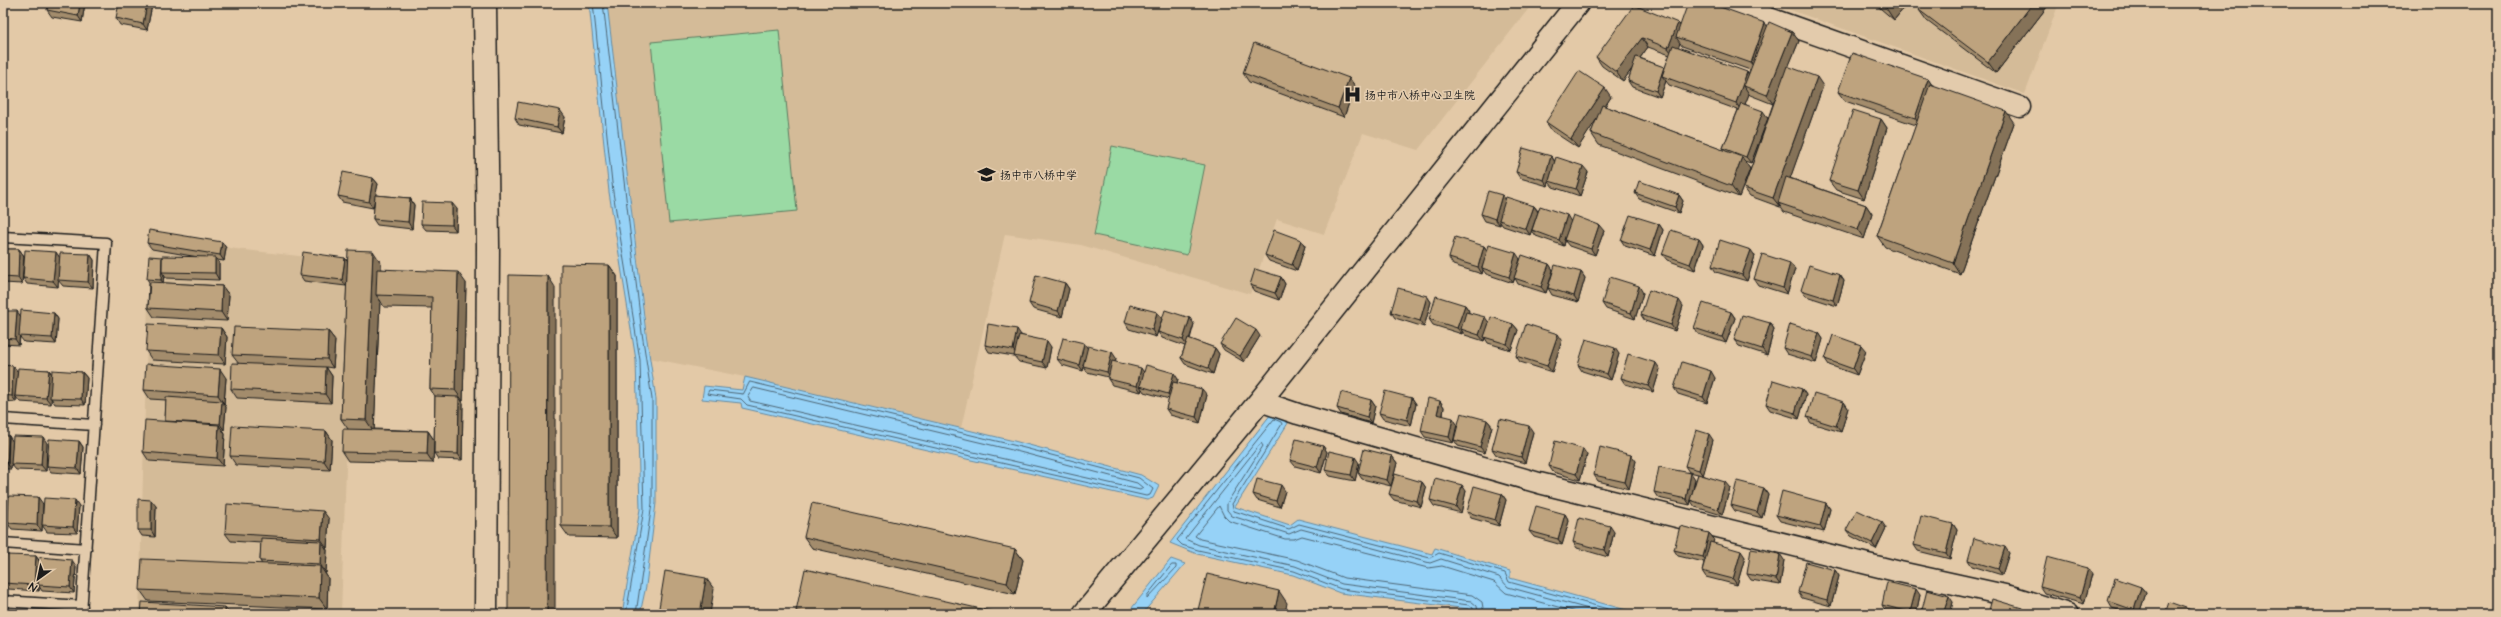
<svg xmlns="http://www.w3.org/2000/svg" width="2501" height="617" viewBox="0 0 2501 617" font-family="'Architects Daughter','LXGW WenKai TC',sans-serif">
<rect width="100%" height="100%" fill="#e3c9a7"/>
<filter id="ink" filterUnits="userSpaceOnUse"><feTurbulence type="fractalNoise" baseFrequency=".025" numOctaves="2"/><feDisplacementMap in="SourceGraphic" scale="8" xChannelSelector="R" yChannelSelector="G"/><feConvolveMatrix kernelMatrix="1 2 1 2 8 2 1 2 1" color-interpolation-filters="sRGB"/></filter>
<g filter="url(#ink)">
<path fill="#d4bb98" d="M607 3H1533L1418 150 1363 133 1324 234 1277 219 1250 294 1081 245 1005 234 961 428 745 377 650 358Z
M1771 3H2059L2025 94Z
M150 233 236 249 353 262 341 614H139Z"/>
<path fill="#9adaa4" stroke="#5b7b60" d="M779 30 797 211 669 223 651 42Z
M1112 146 1205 165 1187 255 1094 235Z"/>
<path fill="#96d2f7" stroke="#65899f" d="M589 3H607L646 333 656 399V503L646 586 640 614H622L640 509 636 360 609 192Z
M745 377 1014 441 1141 475 1159 486 1153 498 1147 500 742 408 741 403 702 399 704 386 742 390Z
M1271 414 1290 420 1235 507 1290 525 1298 519 1432 554 1435 548 1510 571V578L1641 614H1469V609L1340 593 1293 575 1197 554 1170 543Z
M1171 559 1185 564 1142 614H1127Z"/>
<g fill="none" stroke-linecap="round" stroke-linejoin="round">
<path stroke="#4d6574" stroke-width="1" d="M593 3 613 192 640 360 644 509 626 614
M603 3 642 333 652 399V503L636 614
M750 382 1013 445 1139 478 1153 489 1150 495 1146 496 747 405 741 399 707 394 709 390 743 394Z
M754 388 1012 450 1137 483 1143 488 1140 490 750 401 748 397Z
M1172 565H1176V568L1147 599V596Z
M1473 614V608L1469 605 1341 589 1294 571 1198 550 1182 545 1177 540 1274 419 1281 422 1282 424 1232 504 1234 511 1289 529 1299 524 1430 558 1439 553 1505 573 1509 582 1626 614
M1478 614 1477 606 1471 601 1342 584 1295 566 1199 545 1185 539 1261 443 1263 446 1227 503V510L1232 516 1289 534 1301 529 1430 563 1441 559 1499 577 1508 587 1607 614
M1484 614 1482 602 1472 595 1344 578 1297 560 1200 539 1195 536 1219 506 1224 516 1229 521 1285 539H1294L1302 536 1428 568 1442 566 1494 582 1506 593 1584 614"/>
<defs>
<path id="service" d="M3 237 106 243 81 614
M3 419 94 425
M3 543 86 549
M3 601 82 606"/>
<path id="minor" d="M1727 3 2020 107
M1260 401 1298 414 1539 483 1900 572 2014 597 2068 614"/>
<path id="tertiary" d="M485 3 488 246 486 614
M1084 614 1260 401 1578 3"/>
</defs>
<use href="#service" stroke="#1c1c1c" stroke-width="13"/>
<use href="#minor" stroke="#1c1c1c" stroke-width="23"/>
<use href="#tertiary" stroke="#1c1c1c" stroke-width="25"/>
<use href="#service" stroke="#e3cbac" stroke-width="10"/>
<use href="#minor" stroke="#e3cbac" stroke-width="20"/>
<use href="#tertiary" stroke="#e3cbac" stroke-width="22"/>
</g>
<path fill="#a38c6c" stroke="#1c1c1c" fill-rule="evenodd" d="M49 3H85L82 22 52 17 47 10Z
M1874 3H1908L1894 20Z
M2050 3 1996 73 1927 21 1919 10Z
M152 5 147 30 120 25 116 18Z
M1678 23 1680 25 1767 26 1792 32 1799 41 1788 67 1823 86 1790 178 1866 205 1872 214 1864 239 1784 212 1780 206V207L1750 196 1744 188 1773 104 1750 95 1749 94 1745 104 1768 118 1751 163 1744 161 1750 169 1739 197 1599 145 1591 133 1597 118 1578 148 1552 131 1546 122 1611 97 1605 106 1725 151 1723 148 1738 110 1669 85 1666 81 1660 97 1632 87 1628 81 1632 69 1623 81 1602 66 1596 57ZM1680 43 1682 46 1750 70 1748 74 1678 47ZM1648 47 1670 55 1665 68 1640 58Z
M1243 73 1349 78 1355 86 1344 117 1249 82Z
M1928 79 1932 85 2014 123 1960 274 1885 247 1877 236 1916 125 1845 101 1838 92Z
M565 117 562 133 519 125 515 118Z
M1881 119 1887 128 1864 199 1836 190 1829 181Z
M1551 156 1555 161 1588 172 1580 196 1553 187 1549 182 1548 186 1520 178 1516 172Z
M373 178 378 184 375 195 410 198 414 205 412 229 377 225 373 219 375 198 373 208 342 202 338 196Z
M1635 193 1679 195 1683 201 1679 213 1639 199Z
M1502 195 1505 200 1534 206 1538 211 1604 231 1595 255 1569 246 1565 241 1564 246 1536 236 1532 230 1530 235 1503 226 1500 222V225L1485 221 1481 214Z
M457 209 456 231 426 230 421 224Z
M1659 224 1663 230 1655 256 1625 246 1621 240Z
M1699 239 1703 245 1695 270 1667 260 1662 254Z
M1301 240 1305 246 1297 271 1269 261 1265 255Z
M222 242 226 248 224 261 217 260 219 263V280L166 278 164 275 163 283 222 286 229 295 227 321 154 317 148 308 149 282 147 279 162 257H198L152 249 147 243Z
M1484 246 1487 250 1520 259 1549 264 1553 270 1546 293 1518 284 1515 278 1513 283 1486 274 1483 270 1482 274 1453 265 1449 258Z
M3 249H19L24 256 22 284 3 283Z
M90 254 94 260 93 288 63 286 58 280V278V287L27 284 23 278 59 257Z
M1755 256 1747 281 1716 272 1712 266Z
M345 258 348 262 381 263V269L466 283 463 401H462L463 403 462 460 438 459 434 453 435 396 430 389 432 308 384 307 380 300 374 429 428 431 434 440 433 463 348 461 342 452 348 429 341 419 347 281 346 286 304 281 300 275Z
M609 265 617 276V538L569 537 561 526Z
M1795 269 1787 294 1758 285 1754 279Z
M1581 272 1585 278 1578 302 1552 295 1548 288Z
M1840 275 1844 281 1837 306 1806 296 1801 290Z
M1281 277 1285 284 1279 300 1254 291 1250 285Z
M1065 283 1069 289 1062 317 1033 309 1029 303Z
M1643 293 1635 319 1606 309 1602 303Z
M1427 296 1431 302 1424 327 1395 318 1391 312Z
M1465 305 1469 311 1468 312 1489 323 1513 324 1518 330 1511 350 1488 343 1485 338 1484 341 1465 335 1462 331V334L1433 325 1429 319Z
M1683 306 1675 331 1645 321 1641 315Z
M3 311 21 317 54 313 58 319 56 344 24 342 20 337 19 345 3 344Z
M1157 312 1162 319 1156 337 1129 329 1125 322Z
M1731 312 1735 318 1726 343 1698 334 1694 328Z
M1770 323 1774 329 1767 355 1739 346 1734 340Z
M1194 324 1190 339 1215 348 1219 354 1213 374 1185 364 1181 358 1185 346 1162 338 1158 332Z
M221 328 227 337 225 364 152 360 146 351Z
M328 331 335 340 333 368 326 367 332 376 331 403 237 398 231 389 239 364 232 355Z
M1819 333 1823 339 1816 363 1787 354 1783 348Z
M1021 335 1051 347 1047 368 1019 362 1014 356 989 352 985 345Z
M1260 336 1244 362 1224 350 1220 344Z
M1562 340 1552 372 1520 362 1516 356Z
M1088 348 1116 358 1115 362 1144 372 1178 379 1177 383 1207 395 1200 423 1170 415 1166 409 1169 399 1144 392 1142 389 1141 392 1112 385 1108 379V377L1087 372 1084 367 1083 371 1062 365 1057 359Z
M1866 351 1857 375 1829 365 1825 359Z
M1619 354 1611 380 1582 371 1578 365Z
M3 365 13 366 17 371 49 370 52 374 82 372 87 378 85 405 55 404 51 398V404L20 402 16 397V402L3 401Z
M1660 369 1653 392 1625 384 1621 378Z
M226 378 224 404 226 407 224 430H223L225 434 223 466 149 461 143 452 165 421 166 400 150 399 144 390Z
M1715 378 1707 403 1678 394 1674 388Z
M1802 389 1806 395 1799 419 1770 410 1766 404Z
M1412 398 1416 404 1411 426 1383 419 1379 413Z
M1371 400 1375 406 1371 423 1341 414 1337 408Z
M1440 401 1444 407 1443 416 1457 424 1453 443 1425 437 1421 431Z
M1844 402 1848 408 1841 432 1811 423 1807 417Z
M1487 420 1492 426 1485 453 1458 446 1454 440Z
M326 431 332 440 330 470 236 465 230 456Z
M1533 432 1525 463 1497 456 1492 449Z
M3 436 12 442 47 443 46 471 16 470 11 464V462V469H3Z
M1713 440 1703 475 1730 488 1722 515 1695 507 1691 501 1690 505 1658 498 1654 492 1695 479 1692 496 1698 474 1689 472 1685 466Z
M79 441 83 447 81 474 51 472 47 466Z
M1323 446 1327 452 1321 473 1295 466 1290 460Z
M1587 455 1580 480 1553 472 1549 466Z
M1631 455 1636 461 1629 489 1598 481 1594 475Z
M1392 456 1397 463 1391 486 1362 479 1358 473Z
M1359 463 1355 481 1330 476 1325 470Z
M1422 482 1426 488 1421 507 1394 500 1389 494Z
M1764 488 1768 494 1762 518 1735 511 1731 505Z
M1285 491 1280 507 1257 500 1253 494Z
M1466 491 1461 513 1434 506 1430 500Z
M1502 494 1506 500 1499 526 1471 518 1467 512Z
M3 495 9 500 43 504 42 531 12 529 8 524V529L3 528Z
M1826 503 1830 509 1824 532 1780 521 1776 515Z
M79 506 77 533 47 532 42 525Z
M156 506 155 537 142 536 138 530Z
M1565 514 1569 521 1562 545 1534 537 1529 531Z
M329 519 327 548H326L327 550 326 573H325L328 578 327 609 148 601 140 590 262 564 260 561 261 543 231 541 225 533Z
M1953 524 1957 530 1950 559 1918 551 1914 545Z
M1886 528 1876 549 1851 536 1846 530Z
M1614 532 1608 557 1577 548 1573 542Z
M1709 533 1714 539 1713 543 1745 557 1737 585 1706 577 1702 571 1704 562 1678 556 1674 550Z
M804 537 1015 549 1023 560 1015 594 812 548Z
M2009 553 2002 575 1972 566 1968 560Z
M3 556 6 560 36 556 40 562 76 566 74 593 42 591 39 586V591L8 589 4 583V589H3Z
M1784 560 1780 585 1751 580 1747 574Z
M2088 568 2092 574 2084 604 2044 593 2040 587Z
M1835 570 1839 576 1831 606 1802 598 1798 592Z
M2141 587 2146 593 2139 614H2132L2112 608 2108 601Z
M1920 595 1916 614H1897L1886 612 1882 605Z
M1953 602 1950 614H1925L1922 610Z
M796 611 1003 614H798Z"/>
<path fill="#857258" stroke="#1c1c1c" d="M80 3H85L82 22 78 16Z
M147 3H151L152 5 147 30 143 24Z
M1890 3H1908L1894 20 1886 8Z
M2033 3H2050L1996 73 1988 62Z
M1678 23 1684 31 1676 37 1680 43 1675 57 1668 48Z
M1765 23 1771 31 1757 72 1751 63Z
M1792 32 1799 41 1773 104 1767 95Z
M1642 38 1648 47 1623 81 1616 72Z
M1664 67 1669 73 1662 76 1666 81 1660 97 1656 91Z
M1747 72 1754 81 1744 86 1749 94 1742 112 1736 103Z
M1817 77 1823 86 1781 204 1778 203 1780 206V207L1773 198Z
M1349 78 1355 86 1344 117 1338 108Z
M1928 79 1934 88 1921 127 1915 118Z
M1605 88 1611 97 1578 148 1571 139Z
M560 110 565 117 562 133 557 127Z
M1763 111 1768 118 1751 163 1746 157Z
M2006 111 2014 123 1960 274 1953 263Z
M1881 119 1887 128 1864 199 1858 190Z
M1551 156 1555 162 1549 181V182L1548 186 1544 180Z
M1742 157 1750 169 1739 197 1731 186Z
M1583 166 1588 172 1580 196 1576 189Z
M373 178 378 184 373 208 369 202Z
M1502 195 1507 201 1499 220 1500 222V225L1495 219Z
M1679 195 1683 201 1679 213 1675 207Z
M410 198 414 205 412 229 408 222Z
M452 203 457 209 456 231 452 225Z
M1866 205 1872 214 1864 239 1858 230Z
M1534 206 1538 212 1530 235 1526 229Z
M1567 215 1571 222 1564 240 1565 241 1564 246 1559 240Z
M1659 224 1663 230 1655 256 1650 250Z
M1599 225 1604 231 1595 255 1591 249Z
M1699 239 1703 245 1695 270 1690 264Z
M1301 240 1305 246 1297 271 1292 265Z
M222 242 226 248 224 261 220 255Z
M1484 246 1488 252 1482 268 1483 270 1482 274 1478 267Z
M19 249 24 256 22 284 18 278Z
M1751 250 1755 256 1747 281 1742 275Z
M373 251 381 263 380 295H376L380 300 374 432 366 420Z
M56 252 60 258 58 287 53 281Z
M1516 253 1520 259 1513 283 1509 277Z
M90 254 94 260 93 288 88 282Z
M162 257V272L164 275 163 283 161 280Z
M215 257 219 263V280L215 273Z
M345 258 349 264 346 286 342 280Z
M1790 263 1795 269 1787 294 1783 288Z
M1549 264 1553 270 1546 293 1541 287Z
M609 265 617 276V538L609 527Z
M458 272 466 283 463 401 455 390Z
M1581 272 1585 278 1578 302 1574 296Z
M1840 275 1844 281 1837 306 1833 300Z
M548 276 555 287V614H547Z
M1281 277 1285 284 1279 300 1275 293Z
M1065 283 1069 289 1062 317 1058 311Z
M222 286 229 295 227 321 221 312Z
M1639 286 1643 293 1635 319 1631 313Z
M1427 296 1431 302 1424 327 1420 321Z
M1679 300 1683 306 1675 331 1671 325Z
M1465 305 1469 311 1463 329H1461L1462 331V334L1457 328Z
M17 311 21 317 19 345 15 339Z
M1157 312 1162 319 1156 337 1152 330Z
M1731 312 1735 318 1726 343 1722 337Z
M54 313 58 319 56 344 52 338Z
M1485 317 1489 323 1484 341 1479 335Z
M1190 318 1194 324 1187 346 1183 340Z
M1770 323 1774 329 1767 355 1762 349Z
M1513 324 1518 330 1511 350 1507 344Z
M221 328 227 337 225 364 219 355Z
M1017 329 1021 335 1018 356 1013 350Z
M1256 330 1260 336 1244 362 1240 356Z
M328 331 335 340 333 368 327 359Z
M1819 333 1823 339 1816 363 1812 357Z
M1558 334 1562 340 1552 372 1547 366Z
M1047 341 1051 347 1047 368 1042 362Z
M1084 343 1088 349 1083 366 1084 367 1083 371 1079 365Z
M1861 345 1866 351 1857 375 1853 369Z
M1215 348 1219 354 1213 374 1208 368Z
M1615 348 1619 354 1611 380 1607 374Z
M1112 352 1116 358 1111 378 1107 372Z
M1656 363 1660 369 1653 392 1648 386Z
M13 366 18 372 15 396 16 397V402L12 396Z
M326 367 332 376 331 403 325 394Z
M1141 368 1145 374 1140 386 1142 389 1141 392 1137 386Z
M220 369 226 378 224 404 218 395Z
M49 370 53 376 51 404 46 398Z
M1711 371 1715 378 1707 403 1703 397Z
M82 372 87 378 85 405 81 399Z
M1174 373 1178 379 1172 400 1168 394Z
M1202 389 1207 395 1200 423 1196 417Z
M1802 389 1806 395 1799 419 1795 413Z
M459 397 463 403 462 460 458 454Z
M1412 398 1416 404 1411 426 1407 420Z
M1371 400 1375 406 1371 423 1367 417Z
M222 401 226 407 224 430 220 424Z
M1440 401 1444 407 1442 421 1437 414Z
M1844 402 1848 408 1841 432 1836 426Z
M1453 418 1457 424 1453 443 1449 437Z
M1487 420 1492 426 1485 453 1480 447Z
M219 425 225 434 223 466 217 458Z
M1529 426 1533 432 1525 463 1521 457Z
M326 431 332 440 330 470 324 461Z
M428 431 434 440 433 463 427 454Z
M1709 434 1713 440 1703 476 1699 470Z
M9 436 13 442 11 469 7 463Z
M43 437 47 443 46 471 41 465Z
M79 441 83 447 81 474 77 468Z
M1323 446 1327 452 1321 473 1317 467Z
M1583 449 1587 455 1580 480 1576 474Z
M1631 455 1636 461 1629 489 1625 482Z
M1392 456 1397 463 1391 486 1387 480Z
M1355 457 1359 463 1355 481 1351 475Z
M1691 473 1695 479 1690 505 1686 499Z
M1422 482 1426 488 1421 507 1417 501Z
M1725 482 1730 488 1722 515 1718 509Z
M1281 485 1285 491 1280 507 1276 501Z
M1462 485 1466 491 1461 513 1456 507Z
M1764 488 1768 494 1762 518 1757 512Z
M1502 494 1506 500 1499 526 1495 520Z
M5 495 10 501 8 529 4 523Z
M38 497 43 504 42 531 37 525Z
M75 500 79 506 77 533 73 527Z
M151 500 156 506 155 537 151 530Z
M1826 503 1830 509 1824 532 1820 526Z
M323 511 329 519 327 548 321 539Z
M1565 514 1569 521 1562 545 1558 539Z
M1882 522 1886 528 1876 549 1872 543Z
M1953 524 1957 530 1950 559 1946 553Z
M1610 526 1614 532 1608 557 1604 550Z
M1709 533 1714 539 1708 563 1703 557Z
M321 541 327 550 326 573 320 564Z
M2005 547 2009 553 2002 575 1998 569Z
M1015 549 1023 560 1015 594 1007 583Z
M1741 551 1745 557 1737 585 1733 579Z
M1780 554 1784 560 1780 585 1776 579Z
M3 556 6 560 4 589 3 587Z
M36 556 40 562 38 585 39 586V591L34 585Z
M72 560 76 566 74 593 70 587Z
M320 566 328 578 327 609 319 598Z
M2088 568 2092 574 2084 604 2080 598Z
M1835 570 1839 576 1831 606 1827 600Z
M706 578 714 589 710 614H700Z
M2141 587 2146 593 2139 614H2137L2134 610Z
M1916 589 1920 595 1916 614H1912L1910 612Z
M1279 591 1287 603 1285 614H1274Z
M1949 596 1953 602 1950 614H1943Z
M225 607 230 614H225Z
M2022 608 2026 614H2020Z"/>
<path fill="#bea37e" stroke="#1c1c1c" d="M49 3H80L78 16 47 10Z
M119 3H147L143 24 116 18Z
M1688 3H1709L1765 23 1751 63 1676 37Z
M1880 3H1890L1886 8Z
M1924 3H2033L1988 62 1919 10Z
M1634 5 1678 23 1668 48 1642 38 1616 72 1596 57Z
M1769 22 1792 32 1767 95 1744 86Z
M1254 43 1349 78 1338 108 1243 73Z
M1673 45 1747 72 1736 103 1662 76Z
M1852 53 1928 79 1915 118 1838 92Z
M1636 57 1664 67 1656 91 1628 81Z
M1787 66 1817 77 1773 198 1744 188Z
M1579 71 1605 88 1571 139 1546 122Z
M1930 84 2006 111 1953 263 1877 236Z
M518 102 560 110 557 127 515 118Z
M1741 103 1763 111 1746 157 1723 148Z
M1602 105 1742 157 1731 186 1591 133Z
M1853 110 1881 119 1858 190 1829 181Z
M1523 148 1551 156 1544 180 1516 172Z
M1556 157 1583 166 1576 189 1549 181Z
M343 172 373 178 369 202 338 196Z
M1786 177 1866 205 1858 230 1778 203Z
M1639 181 1679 195 1675 207 1635 193Z
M1488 191 1502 195 1495 219 1481 214Z
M375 195 410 198 408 222 373 219Z
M1506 197 1534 206 1526 229 1499 220Z
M422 202 452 203V225L421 224Z
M1540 206 1567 215 1559 240 1532 230Z
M1573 215 1599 225 1591 249 1564 240Z
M1630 215 1659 224 1650 250 1621 240Z
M149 230 222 242 220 255 147 243Z
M1274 230 1301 240 1292 265 1265 255Z
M1671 230 1699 239 1690 264 1662 254Z
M1455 237 1484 246 1478 267 1449 258Z
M1720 240 1751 250 1742 275 1712 266Z
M1489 245 1516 253 1509 277 1482 268Z
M3 249H19L18 278 3 277Z
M25 250 56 252 53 281 23 278Z
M348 250 373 251 366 420 341 419Z
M303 252 345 258 342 280 300 275Z
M60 253 90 254 88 282 58 280Z
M1762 254 1790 263 1783 288 1754 279Z
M1522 255 1549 264 1541 287 1514 278Z
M149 256 162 257 161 280 147 279Z
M162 256 215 257V273L162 272Z
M561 264 609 265V527L561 526Z
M1555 265 1581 272 1574 296 1548 288Z
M1809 265 1840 275 1833 300 1801 290Z
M377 269 458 272 455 390 430 389 432 297 376 295Z
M1255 269 1281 277 1275 293 1250 285Z
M509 275 548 276 547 614H508Z
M1036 275 1065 283 1058 311 1029 303Z
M1610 277 1639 286 1631 313 1602 303Z
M150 282 222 286 221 312 148 308Z
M1398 288 1427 296 1420 321 1391 312Z
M1649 290 1679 300 1671 325 1641 315Z
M1436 296 1465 305 1457 328 1429 319Z
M1703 303 1731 312 1722 337 1694 328Z
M1130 305 1157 312 1152 330 1125 322Z
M21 310 54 313 52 338 19 336Z
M1165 310 1190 318 1183 340 1158 332Z
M3 311H17L15 339 3 338Z
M1466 312 1485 317 1479 335 1461 329Z
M1742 315 1770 323 1762 349 1734 340Z
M1491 317 1513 324 1507 344 1484 337Z
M1236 318 1256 330 1240 356 1220 344Z
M148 324 221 328 219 355 146 351Z
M988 324 1017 329 1013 350 985 345Z
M1526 324 1558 334 1547 366 1516 356Z
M1790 324 1819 333 1812 357 1783 348Z
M234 327 328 331 327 359 232 355Z
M1019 335 1047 341 1042 362 1014 356Z
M1833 335 1861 345 1853 369 1825 359Z
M1063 338 1084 343 1079 365 1057 359Z
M1188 338 1215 348 1208 368 1181 358Z
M1586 339 1615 348 1607 374 1578 365Z
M1088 346 1112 352 1107 372 1083 366Z
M1628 354 1656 363 1648 386 1621 378Z
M1112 361 1141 368 1137 386 1108 379Z
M1682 362 1711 371 1703 397 1674 388Z
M232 363 326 367 325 394 231 389Z
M146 364 220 369 218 395 144 390Z
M3 365 13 366 12 396 3 395Z
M1146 365 1174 373 1168 394 1140 386Z
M18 368 49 370 46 398 15 396Z
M52 370 82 372 81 399 50 398Z
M1773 380 1802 389 1795 413 1766 404Z
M1173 382 1202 389 1196 417 1166 409Z
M1385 391 1412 398 1407 420 1379 413Z
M1341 392 1371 400 1367 417 1337 408Z
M1814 393 1844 402 1836 426 1807 417Z
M435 396 459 397 458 454 434 453Z
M166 397 222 401 220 424 165 421Z
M1428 398 1440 401 1437 414 1453 418 1449 437 1421 431Z
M1461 413 1487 420 1480 447 1454 440Z
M1500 419 1529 426 1521 457 1492 449Z
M145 420 219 425 217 458 143 452Z
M232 426 326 431 324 461 230 456Z
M343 429 428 431 427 454 342 452Z
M1696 430 1709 434 1699 470 1685 466Z
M3 436H9L7 463H3Z
M13 436 43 437 41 465 11 464Z
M49 439 79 441 77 468 47 466Z
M1296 439 1323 446 1317 467 1290 460Z
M1555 441 1583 449 1576 474 1549 466Z
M1600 447 1631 455 1625 482 1594 475Z
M1364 449 1392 456 1387 480 1358 473Z
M1329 451 1355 457 1351 475 1325 470Z
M1659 467 1691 473 1686 499 1654 492Z
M1395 474 1422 482 1417 501 1389 494Z
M1698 474 1725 482 1718 509 1690 500Z
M1435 478 1462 485 1456 507 1430 500Z
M1257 479 1281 485 1276 501 1253 494Z
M1737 481 1764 488 1757 512 1731 505Z
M1474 486 1502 494 1495 520 1467 512Z
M1782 491 1826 503 1820 526 1776 515Z
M3 495H5L4 523H3Z
M9 496 38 497 37 525 8 523Z
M44 498 75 500 73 527 42 525Z
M138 499 151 500V530H138Z
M812 503 1015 549 1007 583 804 537Z
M227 504 323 511 321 539 225 533Z
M1536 506 1565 514 1558 539 1529 531Z
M1857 510 1882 522 1872 543 1846 530Z
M1921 516 1953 524 1946 553 1914 545Z
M1579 518 1610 526 1604 550 1573 542Z
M1680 526 1709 533 1703 557 1674 550Z
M261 538 321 541 320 564 260 561Z
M1974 538 2005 547 1998 569 1968 560Z
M1710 542 1741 551 1733 579 1702 571Z
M1751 549 1780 554 1776 579 1747 574Z
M6 555 36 556 34 585 4 583Z
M40 557 72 560 70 587 38 585Z
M2047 557 2088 568 2080 598 2040 587Z
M142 559 320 566 319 598 140 590Z
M1806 562 1835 570 1827 600 1798 592Z
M805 569 1003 614H807L796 611Z
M665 571 706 578 700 614H658Z
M1207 574 1279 591 1274 614H1197Z
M2115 578 2141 587 2134 610 2108 601Z
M1887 582 1916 589 1910 612 1882 605Z
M1927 590 1949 596 1943 614H1936L1922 610Z
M1992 599 2022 608 2020 614H1988Z
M142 602 225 607V614H141Z
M2169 602 2200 613V614H2165Z"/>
</g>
<defs>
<symbol id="hospital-bare" viewBox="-9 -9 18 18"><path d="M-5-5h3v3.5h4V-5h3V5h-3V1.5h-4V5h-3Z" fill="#1c1c1c" stroke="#e3cbac" stroke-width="2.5" paint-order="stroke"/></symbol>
<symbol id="school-bare" viewBox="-9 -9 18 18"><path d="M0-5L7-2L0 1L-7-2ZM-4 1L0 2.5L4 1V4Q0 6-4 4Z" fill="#1c1c1c" stroke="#e3cbac" stroke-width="2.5" paint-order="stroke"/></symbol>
</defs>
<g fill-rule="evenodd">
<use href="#hospital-bare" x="1340" y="82" width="25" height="25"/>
<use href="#school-bare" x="974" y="162" width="25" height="25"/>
</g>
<g text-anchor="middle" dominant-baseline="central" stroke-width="3.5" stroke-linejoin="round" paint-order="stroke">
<g font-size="11" fill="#1c1c1c" stroke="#e3cbac" text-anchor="start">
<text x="1365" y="95">扬中市八桥中心卫生院</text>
<text x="1000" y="175">扬中市八桥中学</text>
</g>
</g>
<rect width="2501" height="617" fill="none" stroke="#e3cbac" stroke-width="16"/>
<rect x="8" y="8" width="2485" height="601" fill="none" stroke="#1c1c1c" stroke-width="1.5" filter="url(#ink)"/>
<g transform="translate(38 579) rotate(213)" stroke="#e3cbac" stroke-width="3" paint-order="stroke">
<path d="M0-3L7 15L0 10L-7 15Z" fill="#1c1c1c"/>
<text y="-6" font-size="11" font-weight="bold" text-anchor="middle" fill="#1c1c1c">N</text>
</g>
</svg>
